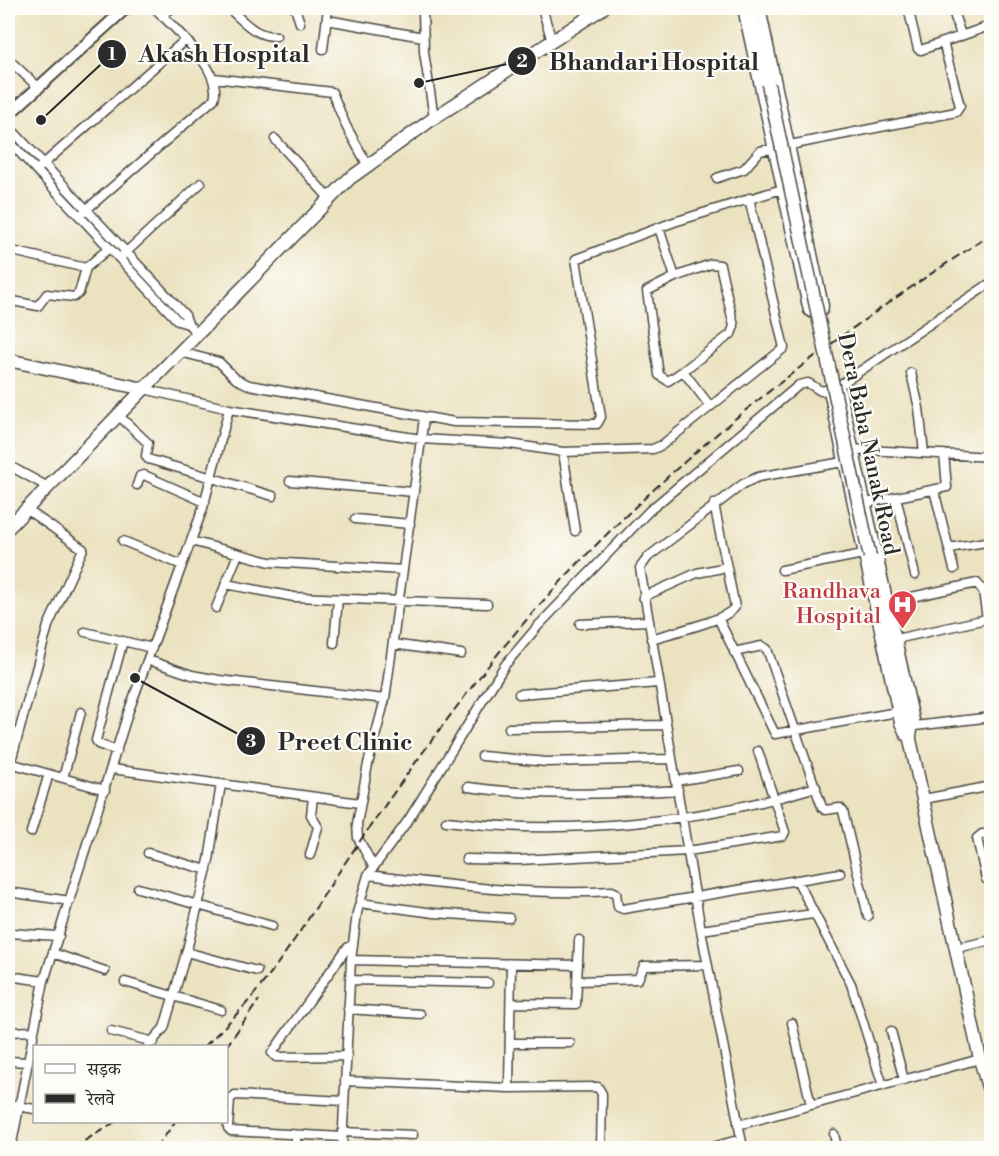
<svg xmlns="http://www.w3.org/2000/svg" width="999" height="1156" viewBox="0 0 999 1156" font-family="'Libre Bodoni','Noto Serif Devanagari',serif">
<rect width="100%" height="100%" fill="#fdfcf7"/>
<filter id="ink" filterUnits="userSpaceOnUse"><feTurbulence type="fractalNoise" baseFrequency=".0167" numOctaves="2"/><feDisplacementMap in="SourceGraphic" scale="12" xChannelSelector="R" yChannelSelector="G"/><feConvolveMatrix kernelMatrix="1 2 1 2 8 2 1 2 1" color-interpolation-filters="sRGB"/></filter>
<filter id="wash" filterUnits="userSpaceOnUse"><feTurbulence type="fractalNoise" baseFrequency=".008" numOctaves="4" result="noise"/><feDisplacementMap in="SourceGraphic" scale="24" xChannelSelector="R" yChannelSelector="G"/><feGaussianBlur stdDeviation="1.35" result="paint"/><feColorMatrix in="noise" values="0 0 0 0 0 0 0 0 0 0 0 0 0 0 0 0 0 1.4 0 .05"/><feComposite in="paint" operator="in"/></filter>
<g filter="url(#wash)">
<rect width="100%" height="100%" fill="#ebe2c0"/>
</g>
<g filter="url(#ink)">
<g fill="none" stroke-linecap="round" stroke-linejoin="round">
<defs>
<path id="minor" d="M228 8C243 20 255 37 276 36
M295 8 300 23
M423 8 424 52 434 118
M542 8 551 38
M742 8 808 311 813 314 823 311 824 306 761 8
M908 8 918 49 921 50 992 25
M952 8 961 35
M162 16 172 8
M327 20 423 37
M323 49 328 8
M8 59 38 87
M214 78 332 92 346 126 367 164
M8 130 14 132 185 315 188 324 198 334
M275 139 330 199
M8 140 178 321 188 324
M40 167 184 41
M717 178 744 169 760 151 956 112 960 106 943 42
M79 216 214 99C223 69 174 29 155 8
M659 228 675 277 647 291 659 375 668 381 683 371 710 406
M8 250 86 268 109 248
M122 256 201 183
M675 277 711 264 720 265 734 326 731 334 683 371
M8 300 38 306 47 294 74 297 79 293 86 268
M180 352 219 362 236 379 249 385 454 422 597 424 601 417 576 259 674 222 782 189
M911 373 919 408 924 453
M144 389 229 409 421 439 510 444 563 452 653 449 662 445 784 348 749 198
M828 391 899 723 905 736 911 741 915 720 840 385
M118 415 148 443 146 456 148 459 273 496
M850 449 992 457
M563 452 575 531
M8 465 48 487
M290 481 414 492
M137 485 140 476 144 475 205 502
M934 490 954 569
M896 497 915 575
M866 503 947 487 944 454
M355 519 410 524
M123 541 182 565
M191 541 270 562 403 570
M949 548 992 541
M782 570 863 554
M226 584 294 597 487 604
M643 597 697 573 727 567
M888 602 977 583 983 591 987 619
M216 608 238 554
M718 618 775 734 897 712
M580 624 648 621
M85 632 152 648
M651 639C669 633 726 621 735 607L714 504
M896 639 991 618
M334 643 338 599
M393 644 461 654
M734 652 762 646 767 649 822 807 825 810 840 808 843 811 868 916
M148 660 192 675 219 680 385 699
M519 694 658 683
M915 726 992 717
M509 728 665 725
M117 751 98 744 96 740 123 641
M482 756 547 762 671 759
M10 763 105 790
M112 769 360 803
M8 772 48 626 83 549 26 509
M63 778 81 712
M675 781 739 771
M468 787C538 797 608 794 678 790
M924 799 992 786
M446 821C566 836 701 823 816 787
M31 832 49 774
M148 853 207 870
M310 855 318 827 311 815 313 797
M466 859 519 860 688 851 783 836 785 832 758 751
M373 866 358 838 357 824 368 764 385 699 424 418
M368 875C449 885 529 896 612 891L616 893 618 907 623 909 840 873
M986 879 977 838 982 834H992
M797 880 851 984 883 1086
M138 888 272 926
M8 892 70 901
M360 903 434 913 509 918
M701 930 813 914
M8 933 59 936
M957 948 992 940
M186 952 257 971
M53 953 105 971
M351 960 578 965
M8 976 44 981
M350 980 488 983
M578 981 638 979 644 966 707 965
M125 982 221 1010
M511 1003 576 1004 579 940
M348 1009 420 1014
M792 1023 811 1105
M111 1031 154 1042
M891 1031 904 1080
M8 1032 33 1031
M510 1043H570
M148 1046 164 1028 187 950 209 860 221 784
M347 1056 276 1057 272 1053 347 948 352 945
M8 1061 28 1062
M345 1081 509 1088 598 1087 602 1094 601 1148
M509 1088 511 964
M8 1104 34 1109
M738 1125 980 1059
M342 1132 413 1135
M834 1134 837 1148
M296 1135V1148
M342 1137 231 1131 228 1128 230 1099 235 1095 344 1101
M11 1148 44 981 128 713 203 508 229 409
M342 1148 351 960 357 913 368 875 409 819 505 665 538 626 649 511 799 385 808 383 821 391 835 388 992 282
M709 1148 734 1141
M743 1148 701 930 640 568 648 557 743 484 758 477 843 462"/>
<path id="tertiary" d="M8 115 126 8"/>
<path id="secondary" d="M751 8 768 84
M8 360 144 389
M8 528 349 179 434 118 603 8
M870 557 980 1059 992 1101"/>
</defs>
<use href="#minor" stroke="#484641" stroke-width="11"/>
<use href="#tertiary" stroke="#484641" stroke-width="14"/>
<use href="#secondary" stroke="#484641" stroke-width="15"/>
<use href="#minor" stroke="#fff" stroke-width="8"/>
<use href="#tertiary" stroke="#fff" stroke-width="10"/>
<use href="#secondary" stroke="#fff" stroke-width="12"/>
<path stroke="#2b2b2b" stroke-width="2" stroke-dasharray="9 4.5" stroke-linecap="butt" d="M205 1046C222 1029 240 1012 256 992 294 945 325 891 360 841 401 782 444 722 489 665 624 495 808 351 992 234
M226 1047 259 1000
M73 1148 115 1122
M156 1148 175 1122"/>
<defs>
<path id="secondary-bridge" d="M768 84 870 557"/>
</defs>
<use href="#secondary-bridge" stroke="#484641" stroke-width="15" stroke-linecap="butt"/>
<use href="#secondary-bridge" stroke="#fff" stroke-width="12"/>
</g>
</g>
<defs>
<symbol id="hospital-pin" viewBox="-11 -11 22 30"><path d="M0 17L-7.5 6A9.5 9.5 0 1 1 7.5 6Z" fill="#e0444e" stroke="#fdfcf7"/><path d="M-5-5h3v3.5h4V-5h3V5h-3V1.5h-4V5h-3Z" fill="#fff"/></symbol>
</defs>
<g fill-rule="evenodd">
<use href="#hospital-pin" x="886" y="588" width="33" height="45"/>
</g>
<g text-anchor="middle" dominant-baseline="central" stroke-width="4.5" stroke-linejoin="round" paint-order="stroke">
<g font-size="22" fill="#2b2b2b" stroke="#fdfcf7">
<text transform="translate(868 444) rotate(78)">Dera Baba Nanak Road</text>
</g>
<g font-size="22" fill="#be3a42" stroke="#fdfcf7" text-anchor="end">
<text x="881" y="591">Randhava<tspan x="881" dy="25">Hospital</tspan></text>
</g>
</g>
<path fill="none" stroke="#2b2b2b" stroke-width="2" d="M41 120L112 54M419 83L522 61M135 678L251 741"/>
<g fill="#2b2b2b" stroke="#fdfcf7" stroke-width="2">
<circle cx="41" cy="120" r="6"/>
<circle cx="419" cy="83" r="6"/>
<circle cx="135" cy="678" r="6"/>
<circle cx="112" cy="54" r="15"/>
<circle cx="522" cy="61" r="15"/>
<circle cx="251" cy="741" r="15"/>
</g>
<g font-size="18" text-anchor="middle" font-weight="bold" fill="#fff">
<text x="112" y="60">1</text>
<text x="522" y="67">2</text>
<text x="251" y="747">3</text>
</g>
<g font-size="24" text-anchor="middle" font-weight="bold" fill="#2b2b2b" stroke="#fdfcf7" stroke-width="4.5" stroke-linejoin="round" paint-order="stroke">
<text x="224" y="62">Akash Hospital</text>
<text x="654" y="70">Bhandari Hospital</text>
<text x="345" y="750">Preet Clinic</text>
</g>
<rect width="999" height="1156" fill="none" stroke="#fdfcf7" stroke-width="30"/>
<rect x="33" y="1045" width="195" height="78" fill="#fdfcf7" stroke="#a9a8a5" stroke-width="1.5"/>
<rect x="45" y="1064" width="30" height="9" fill="#ffffff" stroke="#a9a8a5" stroke-width="1.5"/>
<text x="87" y="1075" font-size="18" fill="#2b2b2b">सड़क</text>
<rect x="45" y="1094" width="30" height="9" fill="#2b2b2b" stroke="#a9a8a5" stroke-width="1.5"/>
<text x="87" y="1105" font-size="18" fill="#2b2b2b">रेलवे</text>
</svg>
